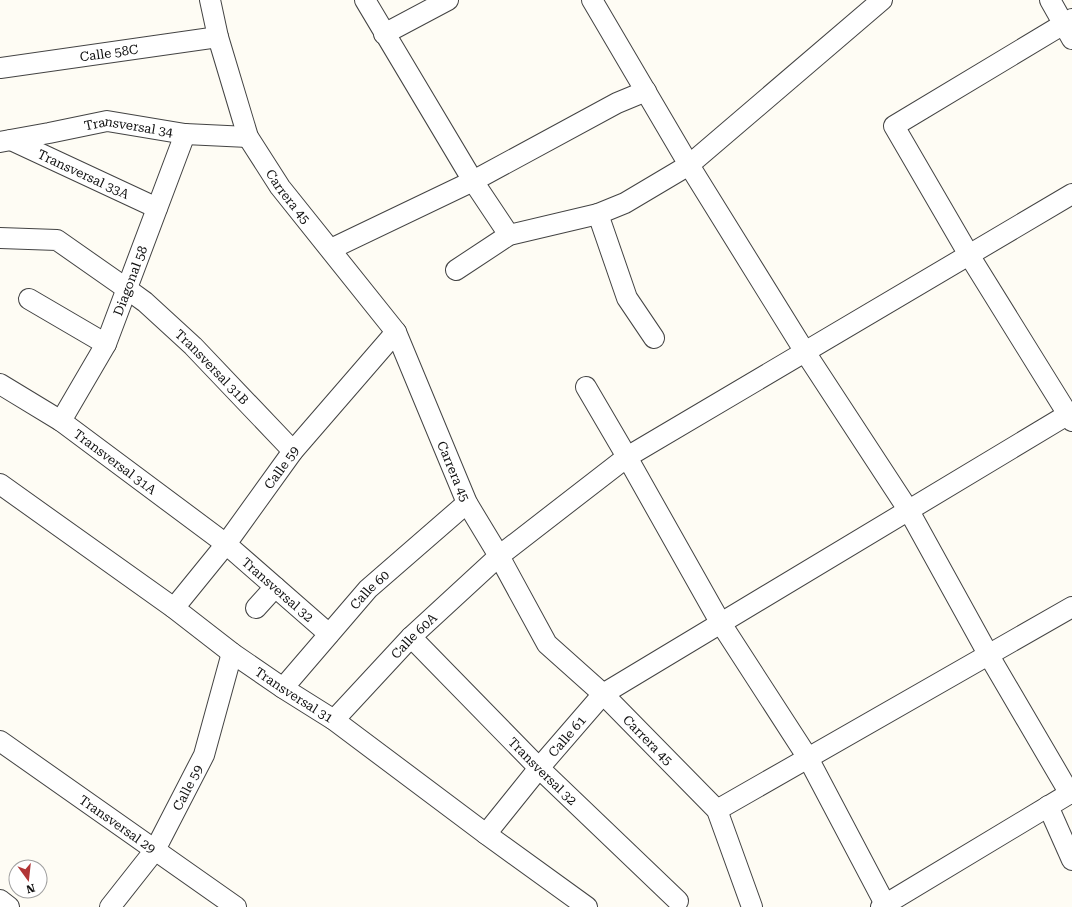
<svg xmlns="http://www.w3.org/2000/svg" width="1072" height="907" viewBox="0 0 1072 907" font-family="'Roboto Serif',serif">
<rect width="100%" height="100%" fill="#fefcf4"/>
<g fill="none" stroke-linecap="round" stroke-linejoin="round">
<defs>
<g id="minor">
<path id="s1" d="M210 0 218 37 248 137 280 187 396 332 467 503 499 556 547 644 603 694 717 810 752 907"/>
<path d="M365 0 473 181 509 235"/>
<path d="M592 0 689 165 805 352 909 511 988 654 1070 794"/>
<path d="M1050 0 1072 39"/>
<path d="M1072 19 894 126 969 255 1072 421"/>
<path d="M384 34 448 0"/>
<path id="s2" d="M0 68 218 37"/>
<path id="s3" d="M11 140 157 208"/>
<path id="s4" d="M0 142 49 133 107 121 185 134 248 137"/>
<path d="M598 214 627 298 654 338"/>
<path id="s5" d="M0 238 57 240 127 289 145 302 193 346 293 451"/>
<path d="M331 249 473 181 617 103 646 91"/>
<path d="M456 270 509 235 598 214 625 203 689 165 882 0"/>
<path d="M29 299 106 344"/>
<path id="s6" d="M0 384 61 421 226 544 329 634"/>
<path d="M586 387 627 457 720 622 808 758 885 904"/>
<path id="s7" d="M61 421 106 344 185 134"/>
<path id="s8" d="M0 484 174 608 232 653 283 688 334 720 486 834 587 907"/>
<path id="s9" d="M174 608 226 544 293 451 396 332"/>
<path d="M256 608 275 587"/>
<path id="s10" d="M411 637 539 768 678 901"/>
<path id="s11" d="M283 688 368 589 467 503"/>
<path id="s12" d="M334 720 411 637 499 556 627 457 1072 194"/>
<path id="s13" d="M0 741 236 907"/>
<path d="M1048 806 1072 860"/>
<path d="M717 810 1072 607"/>
<path id="s14" d="M486 834 539 768 603 694 1072 412"/>
<path d="M0 900 9 907"/>
<path id="s15" d="M110 907 155 850 204 755 232 653"/>
<path d="M881 907 1072 792"/>
</g>
</defs>
<use href="#minor" stroke="#434343" stroke-width="22"/>
<use href="#minor" stroke="#fff" stroke-width="20"/>
</g>
<g text-anchor="middle" dominant-baseline="central" stroke-width="4" stroke-linejoin="round" paint-order="stroke">
<g font-size="13" fill="#101010" stroke="#fff">
<text stroke="none"><textPath href="#s2" startOffset="110">Calle 58C</textPath></text>
<text stroke="none"><textPath href="#s4" startOffset="131">Transversal 34</textPath></text>
<text stroke="none"><textPath href="#s3" startOffset="80">Transversal 33A</textPath></text>
<text stroke="none"><textPath href="#s1" startOffset="214">Carrera 45</textPath></text>
<text stroke="none"><textPath href="#s7" startOffset="157">Diagonal 58</textPath></text>
<text stroke="none"><textPath href="#s5" startOffset="258">Transversal 31B</textPath></text>
<text stroke="none"><textPath href="#s6" startOffset="139">Transversal 31A</textPath></text>
<text stroke="none"><textPath href="#s9" startOffset="177">Calle 59</textPath></text>
<text stroke="none"><textPath href="#s1" startOffset="538">Carrera 45</textPath></text>
<text stroke="none"><textPath href="#s6" startOffset="346">Transversal 32</textPath></text>
<text stroke="none"><textPath href="#s11" startOffset="131">Calle 60</textPath></text>
<text stroke="none"><textPath href="#s12" startOffset="116">Calle 60A</textPath></text>
<text stroke="none"><textPath href="#s8" startOffset="362">Transversal 31</textPath></text>
<text stroke="none"><textPath href="#s14" startOffset="127">Calle 61</textPath></text>
<text stroke="none"><textPath href="#s1" startOffset="874">Carrera 45</textPath></text>
<text stroke="none"><textPath href="#s10" startOffset="188">Transversal 32</textPath></text>
<text stroke="none"><textPath href="#s15" startOffset="143">Calle 59</textPath></text>
<text stroke="none"><textPath href="#s13" startOffset="144">Transversal 29</textPath></text>
</g>
</g>
<g transform="translate(28 879) rotate(165)"><circle r="19" fill="#ffffff" stroke="#9f9f9f"/>
<path d="M0-3L7 15L0 10L-7 15Z" fill="#b23536"/>
<text y="-6" font-size="11" font-weight="bold" text-anchor="middle" fill="#101010">N</text>
</g>
</svg>
